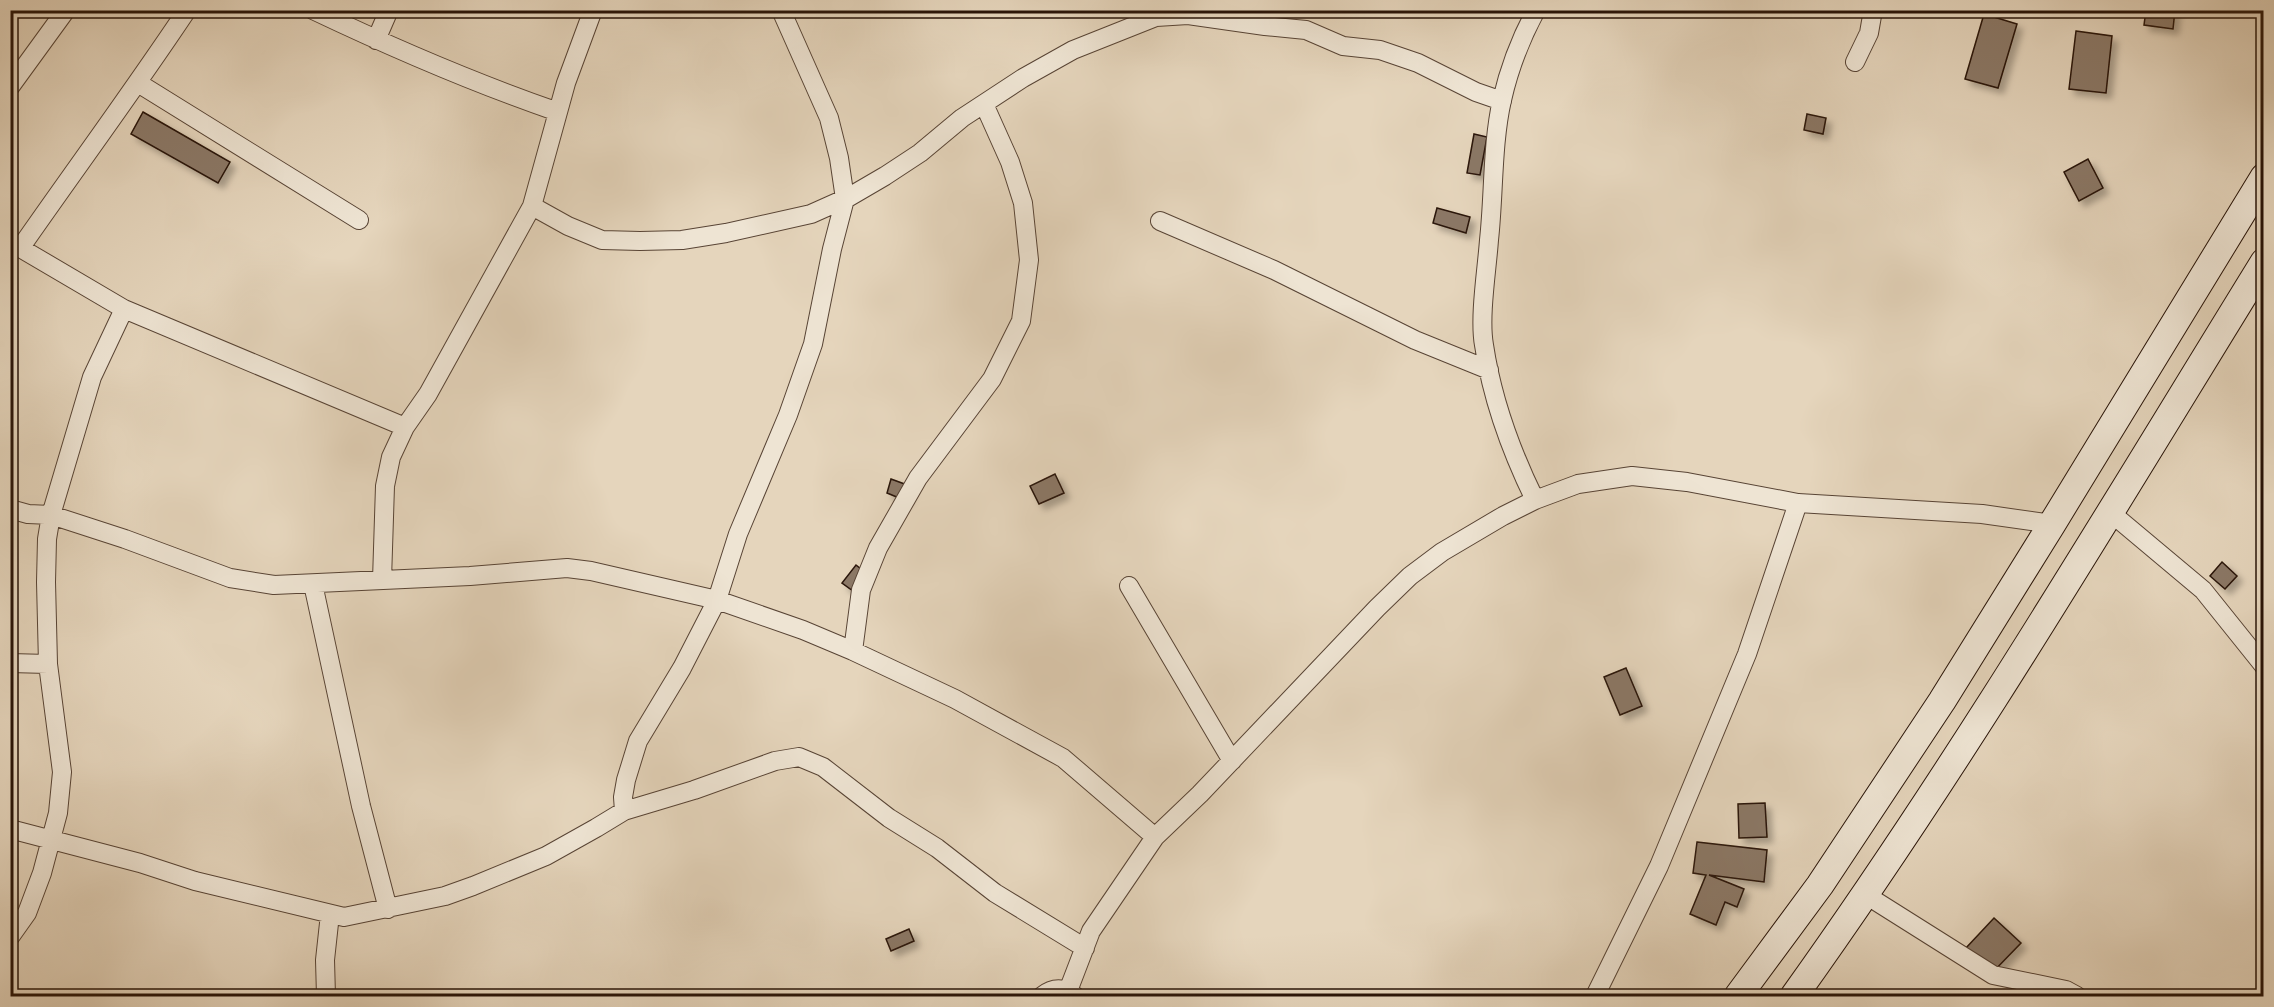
<svg xmlns="http://www.w3.org/2000/svg" width="2274" height="1007" viewBox="0 0 2274 1007" font-family="'Gentium Book Plus',serif">
<defs>
<filter id="shadow"><feDropShadow dx="5.5" dy="5.5" stdDeviation="3" flood-color="#0004"/></filter>
</defs>
<rect width="100%" height="100%" fill="#e5d5bc"/>
<filter id="stains"><feTurbulence type="fractalNoise" baseFrequency=".00333" numOctaves="4"/><feColorMatrix values="0 0 0 0 .2 0 0 0 0 .09 0 0 0 0 .02 0 0 0 .5 -.17"/></filter>
<radialGradient id="worn" r=".72"><stop offset=".6" stop-color="#630" stop-opacity="0"/><stop offset="1" stop-color="#630" stop-opacity=".3"/></radialGradient>
<path fill="#8b7866" stroke="#291408" stroke-width="1.5" filter="url(#shadow)" d="M2146 10H2175L2173 29 2144 25Z
M1984 14 2017 24 1998 88 1965 79Z
M2076 31 2112 36 2106 93 2069 89Z
M143 112 230 162 218 183 131 134Z
M1807 114 1826 118 1823 134 1804 130Z
M1474 134 1487 137 1480 175 1467 173Z
M2088 159 2103 188 2079 201 2064 172Z
M1437 208 1470 217 1466 233 1433 223Z
M1055 474 1064 493 1039 504 1030 486Z
M891 479 910 486 904 500 887 493Z
M2222 562 2237 576 2225 589 2210 576Z
M856 565 866 573 853 591 842 583Z
M1626 668 1642 706 1620 715 1604 677Z
M1765 803 1767 837 1739 838 1738 804Z
M1697 842 1767 850 1764 882 1709 875 1744 889 1737 907 1725 902 1716 925 1690 914 1706 875 1693 873Z
M1994 918 2021 943 1991 974 1965 949Z
M909 929 914 941 891 951 886 939Z"/>
<g fill="none" stroke-linecap="round" stroke-linejoin="round">
<defs>
<path id="minor" d="M313 10C393 48 474 83 558 112
M376 40 389 10
M1855 62 1869 33 1873 10
M138 83 359 220
M10 87 66 10
M532 206 568 226 602 240 640 241 682 240 726 233 811 214 849 197 885 176 920 153 962 118 1023 78 1073 50 1156 17 1188 15 1265 26 1306 30 1343 46 1380 50 1418 63 1476 92 1502 101
M1160 221 1274 270 1415 340 1489 370
M10 242 124 309 92 377 51 515 47 539 46 582 48 664 62 772 58 813 42 873 27 913 10 937
M21 247C76 168 133 91 187 10
M124 309 405 427
M1535 500C1511 451 1492 399 1484 345 1479 317 1487 269 1489 240 1494 195 1492 144 1502 100 1509 69 1521 38 1536 10
M10 509 28 514 51 515 125 539 230 578 274 585 470 576 567 568 591 571 717 600 803 630 853 651 955 699 1063 758 1155 837
M2110 512 2203 590 2264 666
M382 580 385 486 391 457 405 427 428 394 532 206 566 83 593 10
M313 584 361 806 388 909
M1129 586 1232 761
M853 651 861 590 878 548 918 478 992 379 1021 321 1029 260 1023 203 1010 162 984 104
M10 663 48 664
M624 811 623 797 626 780 638 741 682 668 717 600 738 534 788 415 813 344 832 249 845 199 839 158 829 118 781 10
M10 829 140 863 195 881 344 917 445 896 473 886 546 856 596 828 624 811 694 790 775 761 799 757 823 767 889 818 937 848 995 893 1085 948
M1866 895 1993 975 2066 990 2077 996
M1068 991 1091 931 1155 837 1200 794 1377 608 1410 576 1442 552 1503 516 1535 500 1578 484 1632 476 1687 482 1798 503 1982 514 2052 524
M326 996 325 960 330 914
M1042 996C1053 987 1064 987 1075 996
M1595 996 1659 866 1747 654 1798 503"/>
<path id="secondary" d="M1738 996 1820 885 1942 701 2052 524 2264 177
M1794 996C1963 760 2111 510 2264 262"/>
</defs>
<use href="#minor" stroke="#584435" stroke-width="20"/>
<use href="#secondary" stroke="#291408" stroke-width="29"/>
<use href="#minor" stroke="#eee4d3" stroke-width="18"/>
<use href="#secondary" stroke="#eee4d3" stroke-width="27"/>
</g>
<rect width="2274" height="1007" fill="none" stroke="#e5d5bc" stroke-width="36"/>
<rect x="12" y="12" width="2250" height="983" fill="none" stroke="#291408" stroke-width="3"/>
<rect x="18" y="18" width="2238" height="971" fill="none" stroke="#291408" stroke-width="1.5"/>
<rect width="100%" height="100%" filter="url(#stains)"/>
<rect width="100%" height="100%" fill="url(#worn)"/>
</svg>
